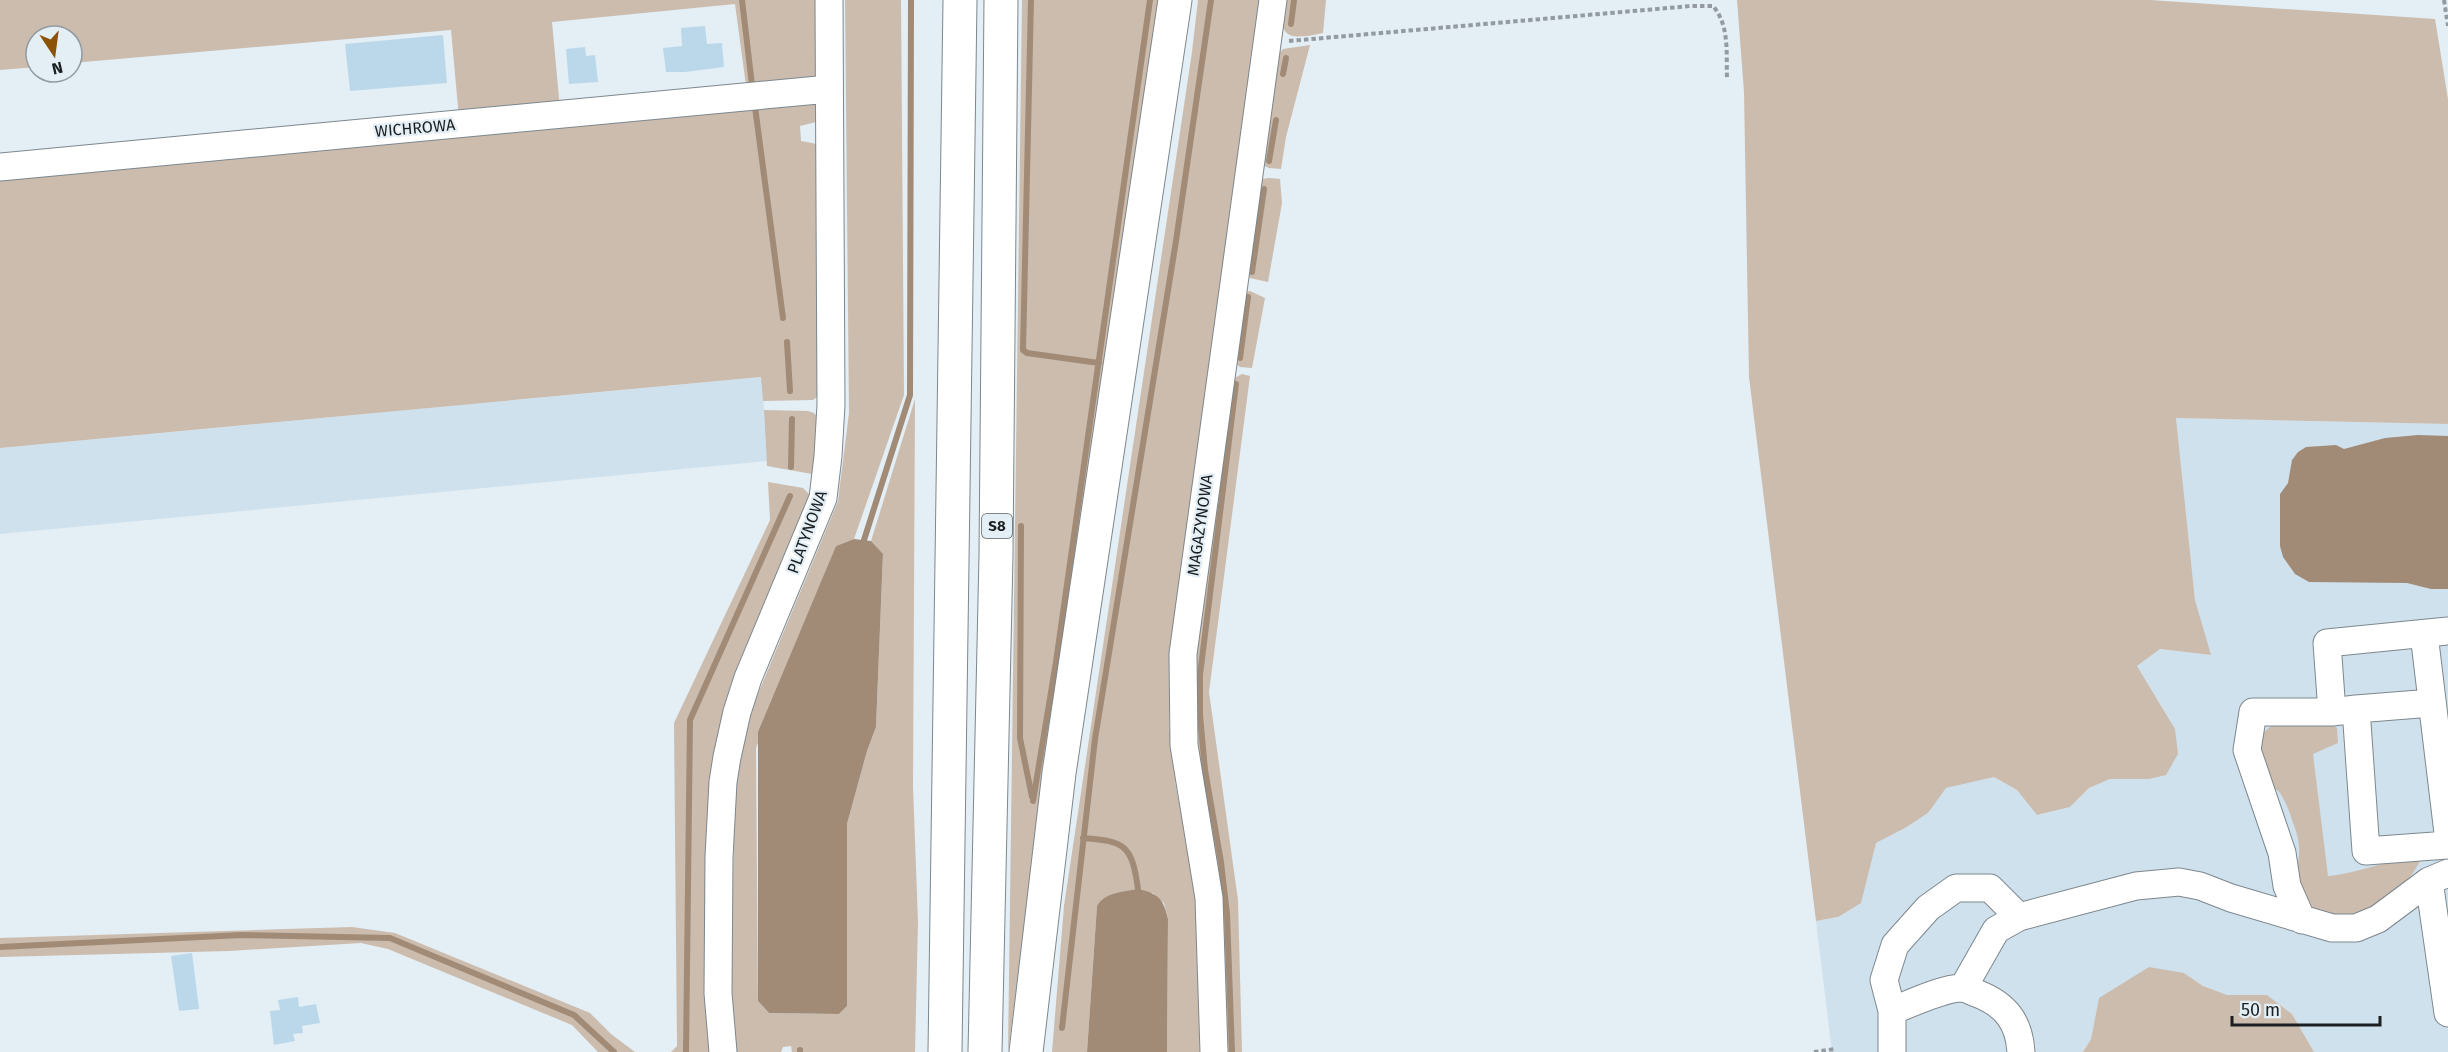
<svg xmlns="http://www.w3.org/2000/svg" width="2448" height="1052" viewBox="0 0 2448 1052" font-family="'Fira Sans',sans-serif">
<rect width="100%" height="100%" fill="#e3eef5"/>
<path fill="#cfe1ed" d="M762 377 767 461 0 534V448Z
M2176 418 2448 424V1052H2314L2292 1014 2267 995H2227L2203 986 2184 973 2099 998 2091 1039 2083 1052H1832L1816 921 1838 917 1870 864 1876 843 1905 828 1928 813 1945 788 1994 777 2017 790 2038 815 2070 807 2089 788 2110 779H2149L2175 729 2137 666 2160 649 2210 655 2195 600Z"/>
<path fill="#cbbcae" d="M0 0H819L820 74 815 81 747 93 735 4 552 22 560 109 459 118 451 30 72 63V36H36V67L0 70Z
M845 0H901L904 395 854 539 836 546 756 748 758 1001 769 1013 839 1014 847 1006V824L867 751 876 727 883 555 871 541 915 399 913 787 918 922 915 1052H792L791 1046 783 1047 781 1052H735L731 997 735 773 745 725 838 501 849 413Z
M1022 0H1162L1044 783 1008 1052Z
M1198 0H1259L1172 638 1169 724 1176 787 1191 866 1197 916 1200 1052H1167L1168 919 1164 903 1153 893C1134 893 1108 888 1097 906L1087 1052H1052L1064 906 1192 52Z
M1283 0H1326L1323 33C1287 41 1278 38 1283 0Z
M1737 0H2150L2435 19 2448 99V424L2176 418 2195 600 2211 655 2160 649 2137 666 2175 729 2178 754 2166 775 2149 779H2110L2089 788 2070 807 2037 815 2017 790 1994 777 1946 788 1928 813 1905 828 1876 843 1861 903 1838 917 1816 921 1749 377 1744 92Z
M1310 45 1286 137 1281 169 1269 168 1262 165 1276 57 1283 49Z
M810 100 820 105 816 122 800 126 801 141 817 144 818 396 813 400 763 401 761 377 0 448V172Z
M1269 178 1280 179 1282 203 1268 282 1250 278 1246 273 1258 183 1262 179Z
M1250 291 1265 298 1252 368 1240 367 1236 364 1245 292Z
M1242 374 1250 376 1209 692 1238 900 1242 1052H1224L1196 759 1194 665 1231 380Z
M764 410 808 411 814 413 819 418 816 468 812 474 767 466Z
M768 482 803 488 810 495 711 772 707 1034 711 1052H671L677 1046 674 723 770 520Z
M2331 723 2337 728 2338 743 2313 754 2328 876C2360 873 2389 858 2421 859 2402 900 2335 945 2300 894 2291 880 2298 869 2299 855 2300 845 2297 832 2293 823 2290 813 2286 802 2280 793 2277 789 2270 786 2267 781 2259 767 2260 751 2260 736L2273 724Z
M352 927 395 933 590 1013 611 1034 635 1052H598L572 1025 388 949 361 943 229 951 0 957V938Z
M2149 967 2184 973 2203 986 2227 995H2267L2292 1014 2314 1052H2083L2091 1039 2099 998Z"/>
<path fill="#a18b76" d="M2418 435 2448 436V589H2431L2407 583 2309 582 2295 574 2283 557 2280 546V494L2288 483 2292 460 2298 452 2306 447 2336 445 2344 449 2385 438Z
M854 539 871 541 883 554 876 727 867 751 847 824V1006L839 1014 769 1013 758 1001V732L836 546Z
M1138 889C1159 894 1163 898 1168 919L1167 1052H1087L1097 906C1105 892 1123 892 1138 889Z"/>
<g fill="none" stroke-linecap="round" stroke-linejoin="round">
<path stroke="#a18b76" stroke-width="6" d="M742 0 752 85
M1031 0 1023 350 1027 353 1099 363
M1291 24 1294 0
M1283 74 1286 58
M755 107 783 318
M1269 161 1276 120
M1252 272 1264 189
M787 342 790 391
M1240 358 1248 297
M791 467 792 419
M1021 526 1020 738 1032 797
M864 540 910 395 911 0
M1033 801 1056 662 1150 0
M1083 838C1126 841 1132 846 1138 889
M0 947 241 935 390 938 574 1015 614 1052
M1062 1028 1095 739 1176 241 1211 0
M686 1052 690 720 790 496
M800 1052V1050
M1232 1052 1227 914 1221 862 1205 770 1200 715V675L1236 384"/>
</g>
<path fill="#bbd8ea" d="M705 26 707 44 722 43 724 67 685 72H666L663 48 682 46 681 28Z
M443 35 447 83 350 91 345 44Z
M585 47 586 56 595 55 598 82 569 84 566 49Z
M192 953 199 1009 179 1011 171 956Z
M298 997 299 1007 316 1004 320 1023 302 1026 303 1033 293 1034 295 1041 274 1045 270 1011 280 1010 278 1000Z"/>
<g fill="none" stroke-linecap="round" stroke-linejoin="round">
<defs>
<path id="minor" d="M0 167 829 89
M2424 634 2448 833
M2356 709 2432 703
M2332 712 2356 709 2366 851 2448 845
M2429 881 2448 1013
M2302 920 2287 886 2282 853 2247 750 2253 712H2332L2327 643 2448 631
M1963 988 1996 930 2019 917 2136 886 2179 882 2200 886 2231 898 2332 928H2356L2378 919 2429 881 2448 873
M1892 1011C1909 1004 1946 987 1963 988 1967 989 1973 992 1976 993 2005 1004 2019 1021 2021 1052
M723 1052 718 993 719 857 723 782 727 757 737 712 748 678 823 498 828 456 831 405 829 0
M1214 1052 1209 898 1184 745 1183 654 1273 0
M1892 1052V1011L1884 980 1895 945 1928 908 1956 888H1990L2019 917"/>
<path id="highway" d="M945 1052 960 0
M985 1052 996 555 1001 0
M1026 1052 1059 773 1175 0"/>
</defs>
<use href="#minor" stroke="#7d878d" stroke-width="29"/>
<use href="#highway" stroke="#7d878d" stroke-width="35"/>
<path stroke="#939ba0" stroke-width="4" stroke-dasharray="4.5 3" stroke-linecap="butt" d="M2444 0 2448 26
M1289 41 1691 6H1713C1730 26 1726 54 1727 78
M1814 1052 1835 1049"/>
<use href="#minor" stroke="#fff" stroke-width="27"/>
<use href="#highway" stroke="#fff" stroke-width="33"/>
</g>
<g text-anchor="middle" dominant-baseline="central" stroke-width="4.5" stroke-linejoin="round" paint-order="stroke">
<rect fill="#e3eef5" stroke="#575d61" stroke-width="1.5" x="982" y="514" width="30" height="24" rx="4.5"/>
<g font-size="15" font-weight="bold" fill="#1b1f21">
<text x="997" y="526">S8</text>
</g>
<g font-size="16" fill="#1b1f21" stroke="#e3eef5">
<text transform="translate(415 128) rotate(-5)">WICHROWA</text>
<text transform="translate(1200 525) rotate(-82)">MAGAZYNOWA</text>
<text transform="translate(807 532) rotate(-70)">PLATYNOWA</text>
</g>
</g>
<g transform="translate(54 54) rotate(167)"><circle r="28" fill="#e3eef5" stroke="#939ba0" stroke-width="1.5"/>
<path d="M0-4.5L10 22L0 15L-10 22Z" fill="#8b5308"/>
<text y="-9" font-size="16" font-weight="bold" text-anchor="middle" fill="#1b1f21">N</text>
</g>
<path d="M2232 1016v9h148v-9" fill="none" stroke="#1b1f21" stroke-width="3"/>
<text x="2241" y="1016" font-size="18" fill="#1b1f21" stroke="#e3eef5" stroke-width="4.5" paint-order="stroke">50 m</text>
</svg>
